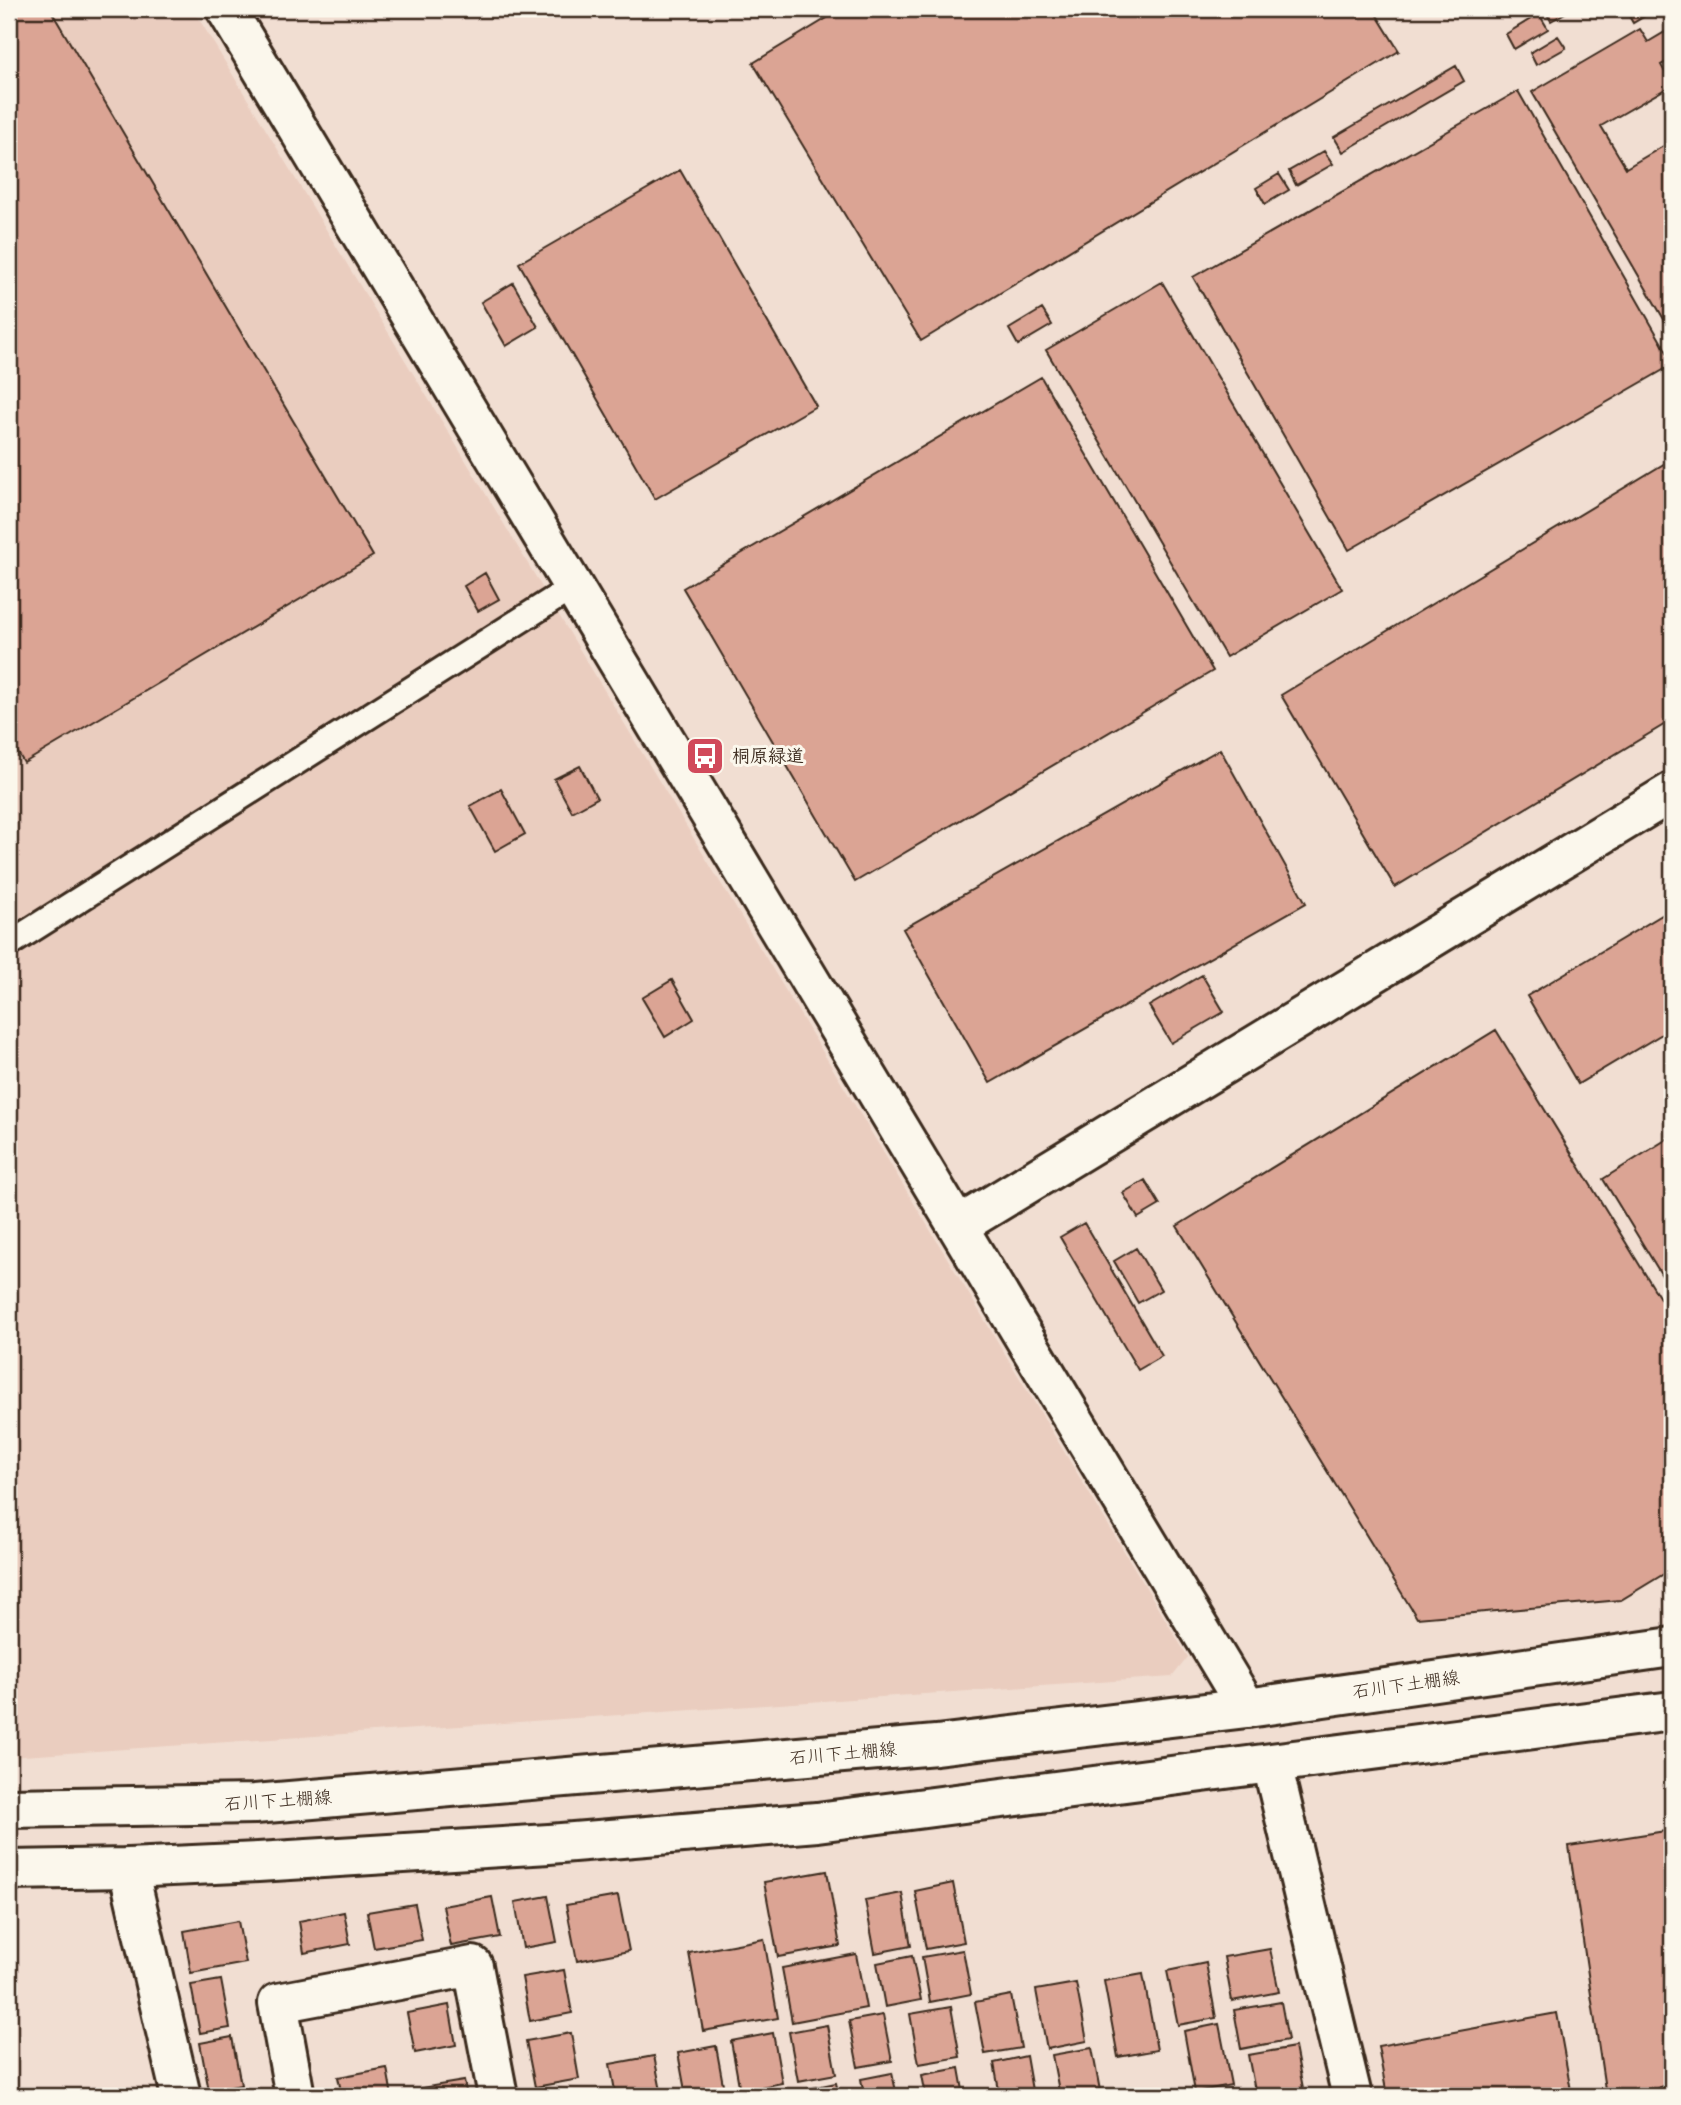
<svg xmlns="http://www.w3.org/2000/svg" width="1681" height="2105" viewBox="0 0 1681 2105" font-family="Pangolin,'Klee One',sans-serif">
<rect width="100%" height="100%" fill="#f1ded2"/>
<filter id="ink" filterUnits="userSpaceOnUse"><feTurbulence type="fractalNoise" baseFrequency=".0143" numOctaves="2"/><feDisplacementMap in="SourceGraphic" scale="14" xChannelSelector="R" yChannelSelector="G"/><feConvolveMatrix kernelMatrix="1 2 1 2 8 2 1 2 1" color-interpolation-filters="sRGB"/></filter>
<g filter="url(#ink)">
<path fill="#eacdbf" d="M9 9H193L1188 1657 1172 1677 9 1757Z"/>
<path fill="#dba494" stroke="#3b2a1e" stroke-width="2" d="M9 9H50L373 556 24 763 9 738Z
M842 9H1373L1399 51 921 341 753 63Z
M1544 9H1572L1551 21Z
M1625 9H1652L1653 11 1633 23Z
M1539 14 1548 29 1514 49 1506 34Z
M1640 29 1648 42 1665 32 1672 45V59L1661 65 1672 85 1601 126 1626 168 1672 141V233L1664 237 1672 252V333L1532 92Z
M1558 36 1566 48 1536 65 1530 53Z
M1456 66 1464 81 1343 152 1334 137Z
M1518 91 1672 361V365L1349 550 1193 277Z
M1324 151 1333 164 1296 185 1289 171Z
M680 170 816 406 655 499 519 263Z
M1279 174 1289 190 1265 204 1256 188Z
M1162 282 1342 589 1226 657 1046 350Z
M513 283 538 327 506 346 481 302Z
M1042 309 1052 325 1018 345 1009 329Z
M1041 377 1213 671 855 882 683 588Z
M1672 459V720L1395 887 1281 695Z
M485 573 499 599 478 611 464 586Z
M1220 749 1306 903 990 1083 903 929Z
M580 766 597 798 572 812 554 779Z
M501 789 525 834 495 851 470 806Z
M1672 909V1028L1578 1084 1527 996Z
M1202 975 1224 1012 1171 1043 1149 1006Z
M672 980 694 1019 665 1037 642 998Z
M1496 1030 1672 1318V1569L1621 1600 1417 1618 1177 1226Z
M1672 1136V1292L1603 1179Z
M1145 1180 1160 1205 1138 1218 1123 1193Z
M1084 1223 1162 1356 1138 1370 1060 1237Z
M1136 1248 1161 1290 1138 1303 1114 1261Z
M1672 1830V2080L1645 2096H1606L1569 1846Z
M827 1871 840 1946 778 1957 764 1882Z
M953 1883 964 1942 926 1949 915 1891Z
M902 1893 911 1946 875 1953 865 1900Z
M548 1896 557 1942 523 1948 515 1902Z
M618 1896 629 1951 577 1961 566 1905Z
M492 1897 500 1937 451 1946 443 1906Z
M415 1904 422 1940 374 1948 367 1912Z
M344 1912 350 1944 304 1953 299 1921Z
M238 1921 246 1963 191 1973 184 1931Z
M764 1939 778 2018 703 2031 689 1953Z
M1270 1949 1279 1992 1232 2001 1224 1957Z
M963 1950 971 1994 930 2002 922 1957Z
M856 1954 866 2008 792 2022 782 1968Z
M912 1956 921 2000 885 2007 877 1963Z
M1206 1963 1216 2018 1178 2025 1167 1971Z
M564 1970 572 2013 530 2021 522 1977Z
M1143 1974 1157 2050 1118 2057 1104 1981Z
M221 1980 230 2028 200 2033 191 1985Z
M1076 1983 1087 2041 1047 2049 1036 1990Z
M1011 1995 1021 2048 985 2054 975 2002Z
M1281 2002 1288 2040 1241 2049 1234 2010Z
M449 2005 456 2045 415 2053 407 2013Z
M951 2007 960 2057 919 2064 910 2014Z
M1557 2013 1572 2096H1387L1378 2046Z
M883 2015 892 2061 858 2067 849 2021Z
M1219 2024 1231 2085 1195 2092 1184 2031Z
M827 2025 836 2074 798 2081 789 2032Z
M571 2033 579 2079 535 2087 526 2041Z
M773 2033 782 2083 740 2091 731 2041Z
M232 2037 241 2085 209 2091 200 2043Z
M716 2046 724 2090 686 2096 678 2053Z
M1295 2047 1303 2088 1256 2096 1248 2055Z
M1092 2048 1101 2096H1060L1052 2055Z
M654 2056 662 2096H616L610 2064Z
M1026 2056 1033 2096H1000L994 2063Z
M387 2068 392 2096H342L338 2077Z
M959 2068 964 2096H926L922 2075Z
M892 2073 897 2096H864L861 2079Z
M464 2081 467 2096H423L421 2088Z
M836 2083 839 2096H809L807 2089Z"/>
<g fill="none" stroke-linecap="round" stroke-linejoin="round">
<defs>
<path id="lane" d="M9 944 573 587"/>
<path id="street" d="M226 9 1247 1708
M958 1226 1672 792
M1272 1764 1352 2096
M128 1868 181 2096
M295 2096 278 2003 473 1966 498 2096"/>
<path id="secondary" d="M9 1808 255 1804 936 1745 1247 1708 1672 1647
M9 1870 128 1868 258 1862 549 1844 817 1822 1672 1711"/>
</defs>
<use href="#lane" stroke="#3b2a1e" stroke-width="30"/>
<use href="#street" stroke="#3b2a1e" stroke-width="44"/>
<use href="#secondary" stroke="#3b2a1e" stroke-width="44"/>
<use href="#lane" stroke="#fbf7ec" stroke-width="24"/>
<use href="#street" stroke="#fbf7ec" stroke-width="38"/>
<use href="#secondary" stroke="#fbf7ec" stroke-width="38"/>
</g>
</g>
<defs>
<symbol id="bus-square" viewBox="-11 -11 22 22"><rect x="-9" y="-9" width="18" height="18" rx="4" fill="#d1495b" stroke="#fbf7ec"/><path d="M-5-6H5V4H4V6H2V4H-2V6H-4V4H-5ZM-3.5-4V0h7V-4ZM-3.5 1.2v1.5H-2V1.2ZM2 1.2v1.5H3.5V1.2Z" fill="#fff"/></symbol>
</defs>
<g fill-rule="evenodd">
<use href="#bus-square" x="683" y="734" width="44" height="44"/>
</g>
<g text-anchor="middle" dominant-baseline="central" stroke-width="6" stroke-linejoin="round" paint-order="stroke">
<g font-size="18" font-weight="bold" fill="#3b2a1e" stroke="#fbf7ec" text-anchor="start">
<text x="732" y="756">桐原緑道</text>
</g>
<g font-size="18" fill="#3b2a1e" stroke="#fbf7ec">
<text transform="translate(1406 1685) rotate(-8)">石川下土棚線</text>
<text transform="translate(843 1754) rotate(-5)">石川下土棚線</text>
<text transform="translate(278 1801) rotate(-4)">石川下土棚線</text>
</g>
</g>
<rect width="1681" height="2105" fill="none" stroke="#fbf7ec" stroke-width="35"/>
<rect x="18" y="18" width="1646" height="2070" fill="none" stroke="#3b2a1e" stroke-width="2.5" filter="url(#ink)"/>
</svg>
